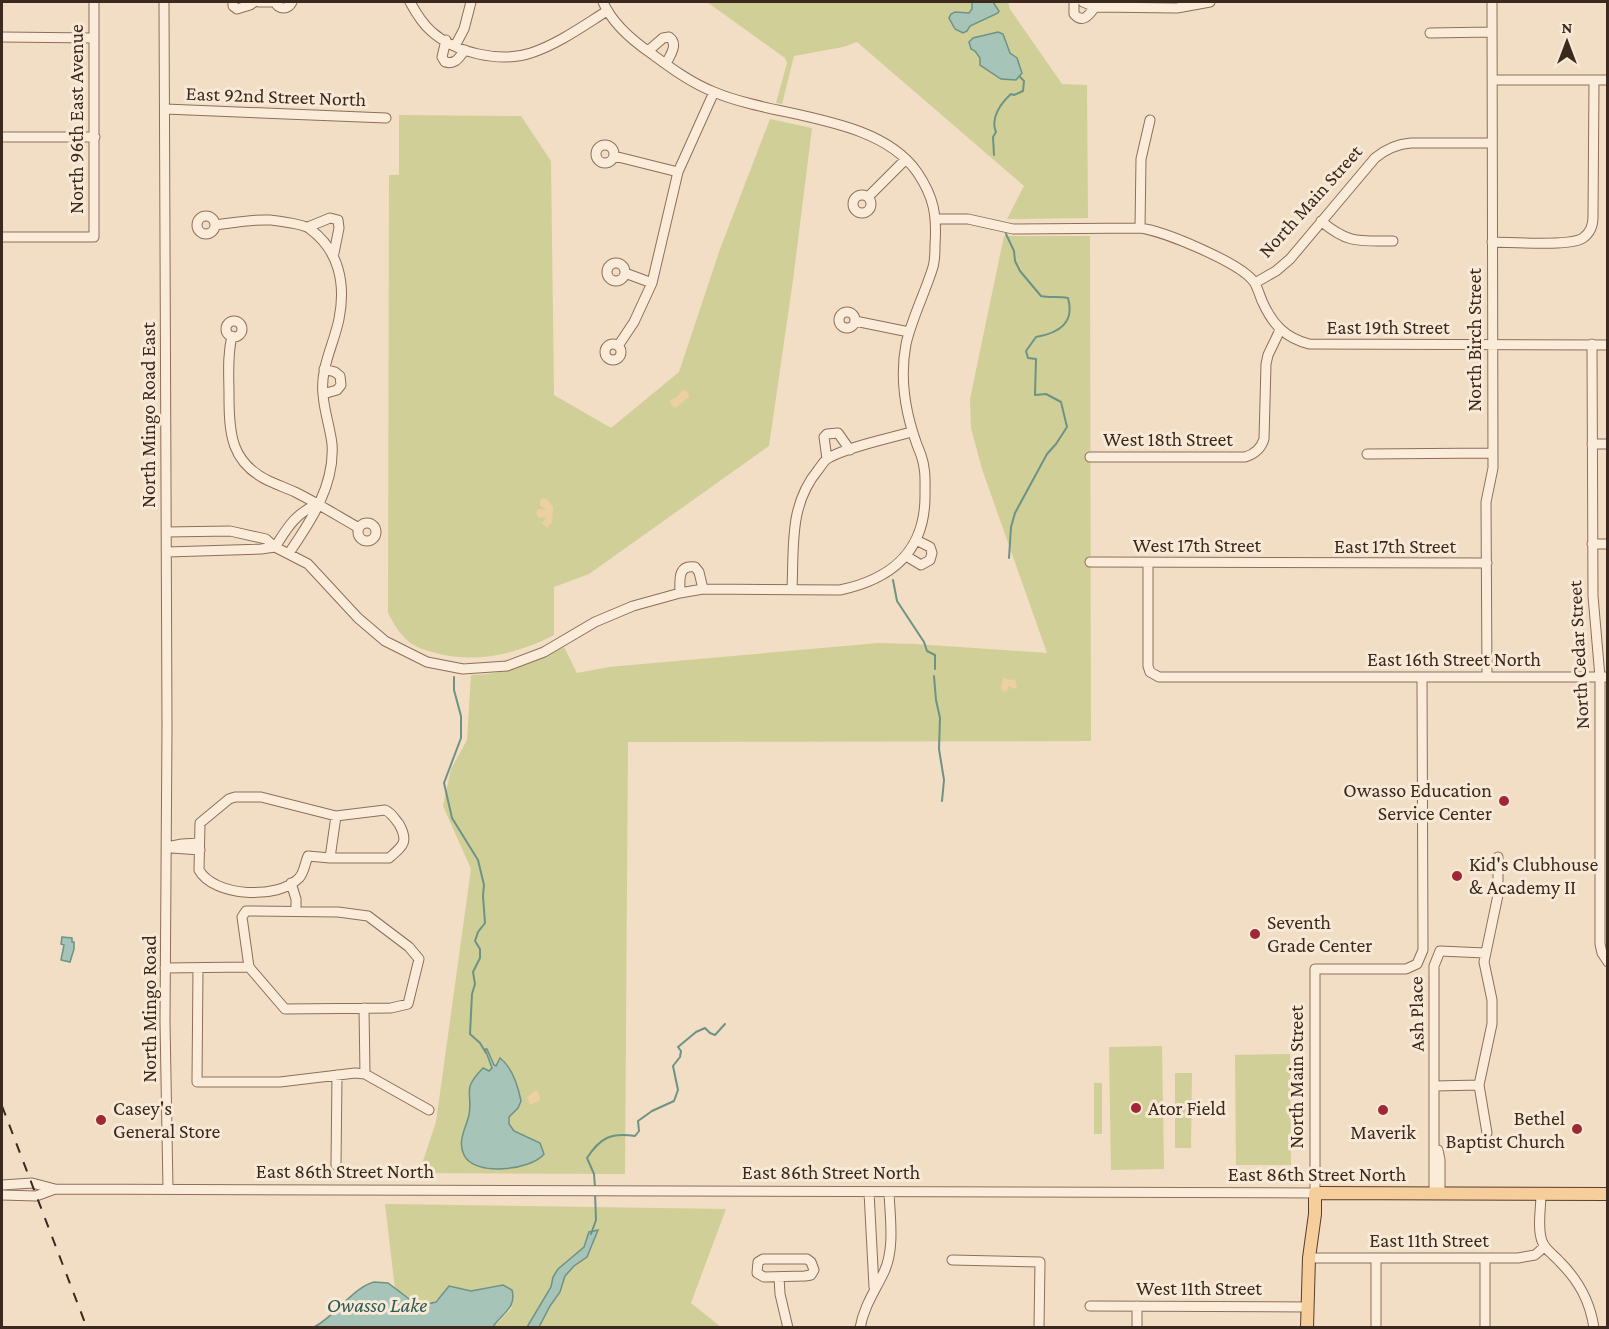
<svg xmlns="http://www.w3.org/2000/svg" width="1609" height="1329" viewBox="0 0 1609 1329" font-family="'Crimson Pro',serif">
<rect width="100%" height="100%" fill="#f1dec5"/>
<path fill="#d0cf98" d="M707 2H1008L1010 9 1062 84 1087 85 1088 218 1007 219 1024 186 857 42 843 47 794 56 782 104 776 103 787 63 785 58Z
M399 115 521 116 551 161 554 395 611 428 679 372 720 249 770 119 812 128 793 280 769 446 589 574 554 587V635C517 654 476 664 436 653 424 650 411 646 403 636 397 630 392 620 388 613L389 175H399Z
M1004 236H1090L1091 741 628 742 625 1174 419 1173 436 1122 471 869 443 806 451 769 467 740 471 675C506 674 534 663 564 647L577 673 609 667 878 643 916 644 1047 653 982 469 971 428 970 399Z
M1162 1046 1164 1169 1111 1170 1109 1047Z
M1290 1054 1291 1165H1236L1235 1055Z
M1175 1073H1192L1191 1148H1175Z
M1094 1083H1102V1134H1094Z
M385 1204 726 1209 691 1303 721 1327H539L550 1306 560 1292 565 1276 574 1266 587 1257 598 1231 589 1232 584 1247 566 1261 553 1277 551 1287 527 1327H493L512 1308 494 1286 471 1291 449 1286C423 1318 423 1304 395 1289Z"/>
<path fill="#edd0a1" d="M683 390 688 392 689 397 675 408 671 404 670 400 677 397Z
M543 498 547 499 553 507 552 523 547 528 542 523 547 517 539 518 536 514 538 509 546 510 540 505V500Z
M1003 677 1009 680 1015 679 1017 687 1014 689 1009 686 1006 692 1001 690Z
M536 1090 539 1094 540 1100 530 1105 527 1097Z"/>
<path fill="#a7c4b8" stroke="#6d9385" stroke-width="1.5" d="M972 2H993L999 11 998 13 970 26 967 31 963 33 955 29 949 18 951 14 955 12 969 13 972 9Z
M998 32 1003 34 1010 53 1017 58 1022 73 1016 80 1001 79 980 65V58L975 51 971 49 969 42 973 38Z
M62 937 72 938V942H74V949L70 962 61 960 64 945 61 944Z
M485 1049H487L494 1065 496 1066 500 1058C513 1068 518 1086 521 1101L518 1108 509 1117V1124L514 1131 540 1143 544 1154C532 1170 474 1177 464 1155 457 1141 466 1128 469 1115 473 1090 461 1091 483 1068L489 1071 492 1068Z
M598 1230 587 1257 574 1266 565 1276 560 1292 550 1306 539 1327H527L551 1287 553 1277 558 1269 584 1247 589 1232Z
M374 1282 388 1283 412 1301 423 1305 436 1302 449 1286 471 1291 503 1285 512 1290C517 1308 501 1314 493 1327H314C336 1316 352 1288 374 1282Z"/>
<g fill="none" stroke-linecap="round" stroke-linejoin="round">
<path stroke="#6d9385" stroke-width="2" d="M994 155 993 137 996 132C990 118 1001 103 1011 94L1014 95 1023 91 1024 81 1020 77
M1006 234 1014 251 1015 261 1020 271 1041 296C1050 298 1058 296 1068 298 1075 323 1059 333 1036 337L1026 351 1028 358 1036 359 1035 395 1046 394 1061 402 1067 427 1056 444 1047 454 1015 513 1011 527 1009 558
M893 580 897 601 924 642 927 651 935 655V669
M934 676 936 700 940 718 939 749 944 780 942 801
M454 677V690L461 716V738L444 783 452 818 478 860 484 885 483 896 485 923 478 932 475 941 480 949V958L473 972 475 984 472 994 470 1034 480 1043 486 1053
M595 1187 594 1174 587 1158C600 1138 611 1132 635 1136L639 1131 638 1121 652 1111 674 1101 678 1090 673 1066 680 1057 681 1051 678 1047 696 1032 705 1028 710 1033 715 1035 725 1024
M591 1234 596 1220 595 1193"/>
<defs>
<path id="minor" d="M164 2 167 727 165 1022 168 1189
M233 2V6L237 9 250 5 254 2
M259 2H274
M275 2C279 10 288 10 292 2
M410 2C416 13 422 23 431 31 455 53 500 63 531 53 558 44 583 26 607 11
M1074 2V14C1083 24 1089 15 1095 7
M1083 2 1095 7 1177 8 1210 2
M1430 33 1492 32
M2 37 94 38
M446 40 442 57 445 62C456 65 459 57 465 50
M455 46 464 29 471 2
M648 51 663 38 669 37C679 44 670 55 666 64
M1492 80H1608
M165 109 386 118
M2 137H95
M596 154a9 9 0 1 1 18 0a9 9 0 1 1-18 0Z
M614 156 678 172
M853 204a9 9 0 1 1 18 0a9 9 0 1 1-18 0Z
M868 197 906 159
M197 225a9 9 0 1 1 18 0a9 9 0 1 1-18 0Z
M937 219H968L1013 229 1140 228C1164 231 1241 263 1254 282 1258 288 1260 297 1263 303 1273 325 1286 338 1309 344L1608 345
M1321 221C1348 244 1359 241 1393 241
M215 225C232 223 252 219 270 220 278 221 304 224 310 229 339 250 346 284 339 319 334 344 320 368 323 394L337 390 341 385 340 376 335 372 324 369
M308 227 330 218 338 220 339 228 334 253
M1140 228 1141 159 1150 120
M2 237H94V2
M1492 242C1510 242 1570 247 1583 238 1590 233 1593 225 1593 217L1594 80
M607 272a9 9 0 1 1 18 0a9 9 0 1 1-18 0Z
M625 273 652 283
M1255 283 1276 271 1290 259 1375 158C1386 149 1397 144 1411 143H1492
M839 320a8 8 0 1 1 16 0a8 8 0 1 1-16 0Z
M226 329a8 8 0 1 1 16 0a8 8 0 1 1-16 0Z
M855 321 909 332
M232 336C227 356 229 376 229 396 229 434 231 463 269 481 278 485 286 488 295 492 317 503 338 516 359 528
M1592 344 1593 596 1600 677V944L1602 953 1608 962
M605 352a8 8 0 1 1 16 0a8 8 0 1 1-16 0Z
M618 346 634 322 652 283 678 172 714 92
M1592 444H1608
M1367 454 1493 453
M1090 457H1245C1255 454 1261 449 1264 439L1266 364 1268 355 1280 330
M827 459 824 437 827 434 838 433 850 450
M358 532a9 9 0 1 1 18 0a9 9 0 1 1-18 0Z
M166 532 230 531 266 539 275 547 308 564 358 618 385 641 427 662 463 669 507 666 544 652 595 622 633 606 680 593 703 589 840 590C892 579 925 551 925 496 925 481 926 469 921 455 907 421 899 381 906 344 912 318 925 293 933 267 935 260 935 252 935 245 937 215 934 197 917 172 877 115 775 118 714 92 691 83 671 68 652 54 633 41 612 23 603 2
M1592 544H1608
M275 547C288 527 294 515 317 504
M167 552 261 549 275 547
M289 553C311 521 335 485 332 444 330 427 324 411 323 394
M906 556 921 565 930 560 932 553 930 547 916 540
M1090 562 1487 563
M1148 563V666L1150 672 1159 677H1608
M792 589C794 546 789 505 818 470 821 466 824 461 827 459 843 448 891 438 911 432
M680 593C680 581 677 564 695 567L699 572 703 589
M1487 677 1486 502 1493 468 1492 2
M167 847 182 844 199 843
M172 848 200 850
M330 858H389C403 846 409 842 399 824 394 818 392 813 385 810L336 816 261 797H235L229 799 200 823 199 870C214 897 278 900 299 878 304 873 305 863 308 856L330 858 336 816
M291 883 296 899V911
M246 911 338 912 368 916 409 947 419 959 408 1004 391 1008 285 1009 249 967 242 917Z
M165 968 249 967
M198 969 197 1082H280L355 1073 365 1074 429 1110
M364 1008 365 1074
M1435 1086 1479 1085
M1487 1133 1479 1085 1492 1024V1000L1484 962 1498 895V857
M1438 1150 1440 1160V1193
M336 1165 337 1075
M2 1185 32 1183 55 1189 1315 1193V969H1406L1417 964 1423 950 1422 677
M869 1192 874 1287
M1434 1193V966L1440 951 1485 953
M1541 1194C1541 1208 1537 1228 1542 1241 1545 1250 1554 1255 1560 1262 1579 1281 1590 1301 1594 1328
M2 1195 36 1196 55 1189
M1309 1258H1518L1535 1255 1544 1247
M1376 1258V1328
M1485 1258V1328
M763 1259H807L811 1262 814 1270 811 1275 805 1276 764 1277 757 1273 758 1262Z
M952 1260 1040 1262 1039 1328
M779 1277 780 1294 788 1328
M1090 1306 1307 1307
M1137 1306V1328
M860 1328C864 1306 875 1291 884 1272 895 1249 890 1217 889 1192"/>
<path id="major" d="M1307 1328 1309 1258 1315 1214V1193L1608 1194"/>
</defs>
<use href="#minor" stroke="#8d6f5a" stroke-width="11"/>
<use href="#major" stroke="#5a3d2e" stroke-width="14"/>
<use href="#minor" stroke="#fbecd9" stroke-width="9"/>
<use href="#major" stroke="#f5ce9c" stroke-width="12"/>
<path stroke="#3c291e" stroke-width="2" stroke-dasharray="10 10" stroke-linecap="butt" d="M2 1106 87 1328"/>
</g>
<g fill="#9f2736" stroke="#f7e9d5" stroke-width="2">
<circle cx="1504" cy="801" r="6"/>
<circle cx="1457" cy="876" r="6"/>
<circle cx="1255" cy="934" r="6"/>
<circle cx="1136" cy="1108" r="6"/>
<circle cx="1383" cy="1110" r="6"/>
<circle cx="101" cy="1120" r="6"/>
<circle cx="1577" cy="1129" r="6"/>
</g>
<g text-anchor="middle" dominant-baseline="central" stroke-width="6" stroke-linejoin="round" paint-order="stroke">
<g font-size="20" fill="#3c291e" stroke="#f7e9d5">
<text transform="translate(276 96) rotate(2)">East 92nd Street North</text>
<text transform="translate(76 119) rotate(-90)">North 96th East Avenue</text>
<text transform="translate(1310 201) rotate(-48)">North Main Street</text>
<text x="1388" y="327">East 19th Street</text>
<text transform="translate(1474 340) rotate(-90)">North Birch Street</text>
<text transform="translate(148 415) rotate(-90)">North Mingo Road East</text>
<text x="1168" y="439">West 18th Street</text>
<text x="1197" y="545">West 17th Street</text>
<text x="1395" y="546">East 17th Street</text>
<text transform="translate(1578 655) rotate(-93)">North Cedar Street</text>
<text x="1454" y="659">East 16th Street North</text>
<text transform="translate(149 1009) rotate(-90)">North Mingo Road</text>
<text transform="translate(1416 1014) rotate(-91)">Ash Place</text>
<text transform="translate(1296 1077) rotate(-90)">North Main Street</text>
<text x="345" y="1171">East 86th Street North</text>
<text x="831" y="1172">East 86th Street North</text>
<text x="1317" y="1174">East 86th Street North</text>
<text x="1429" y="1240">East 11th Street</text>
<text x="1199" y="1288">West 11th Street</text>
</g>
<g font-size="20" fill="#3c291e" stroke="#f7e9d5" text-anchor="start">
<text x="1492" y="790" text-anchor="end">Owasso Education<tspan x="1492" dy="23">Service Center</tspan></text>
<text x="1469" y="864">Kid's Clubhouse<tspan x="1469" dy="23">&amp; Academy II</tspan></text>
<text x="1267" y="922">Seventh<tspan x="1267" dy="23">Grade Center</tspan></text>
<text x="113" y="1108">Casey's<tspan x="113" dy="23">General Store</tspan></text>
<text x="1148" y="1108">Ator Field</text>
<text x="1565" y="1118" text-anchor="end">Bethel<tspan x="1565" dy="23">Baptist Church</tspan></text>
<text x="1383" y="1132" text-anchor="middle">Maverik</text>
</g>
<g font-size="21" font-style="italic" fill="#2d5c54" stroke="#f7e9d5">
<text x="377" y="1305">Owasso Lake</text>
</g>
</g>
<rect width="1609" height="1329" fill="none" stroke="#3c291e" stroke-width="6"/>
<g transform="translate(1567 42)" stroke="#f7e9d5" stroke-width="4.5" paint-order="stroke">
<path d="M0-4.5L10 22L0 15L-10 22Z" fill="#3c291e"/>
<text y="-9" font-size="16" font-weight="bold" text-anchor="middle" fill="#3c291e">N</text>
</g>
</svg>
